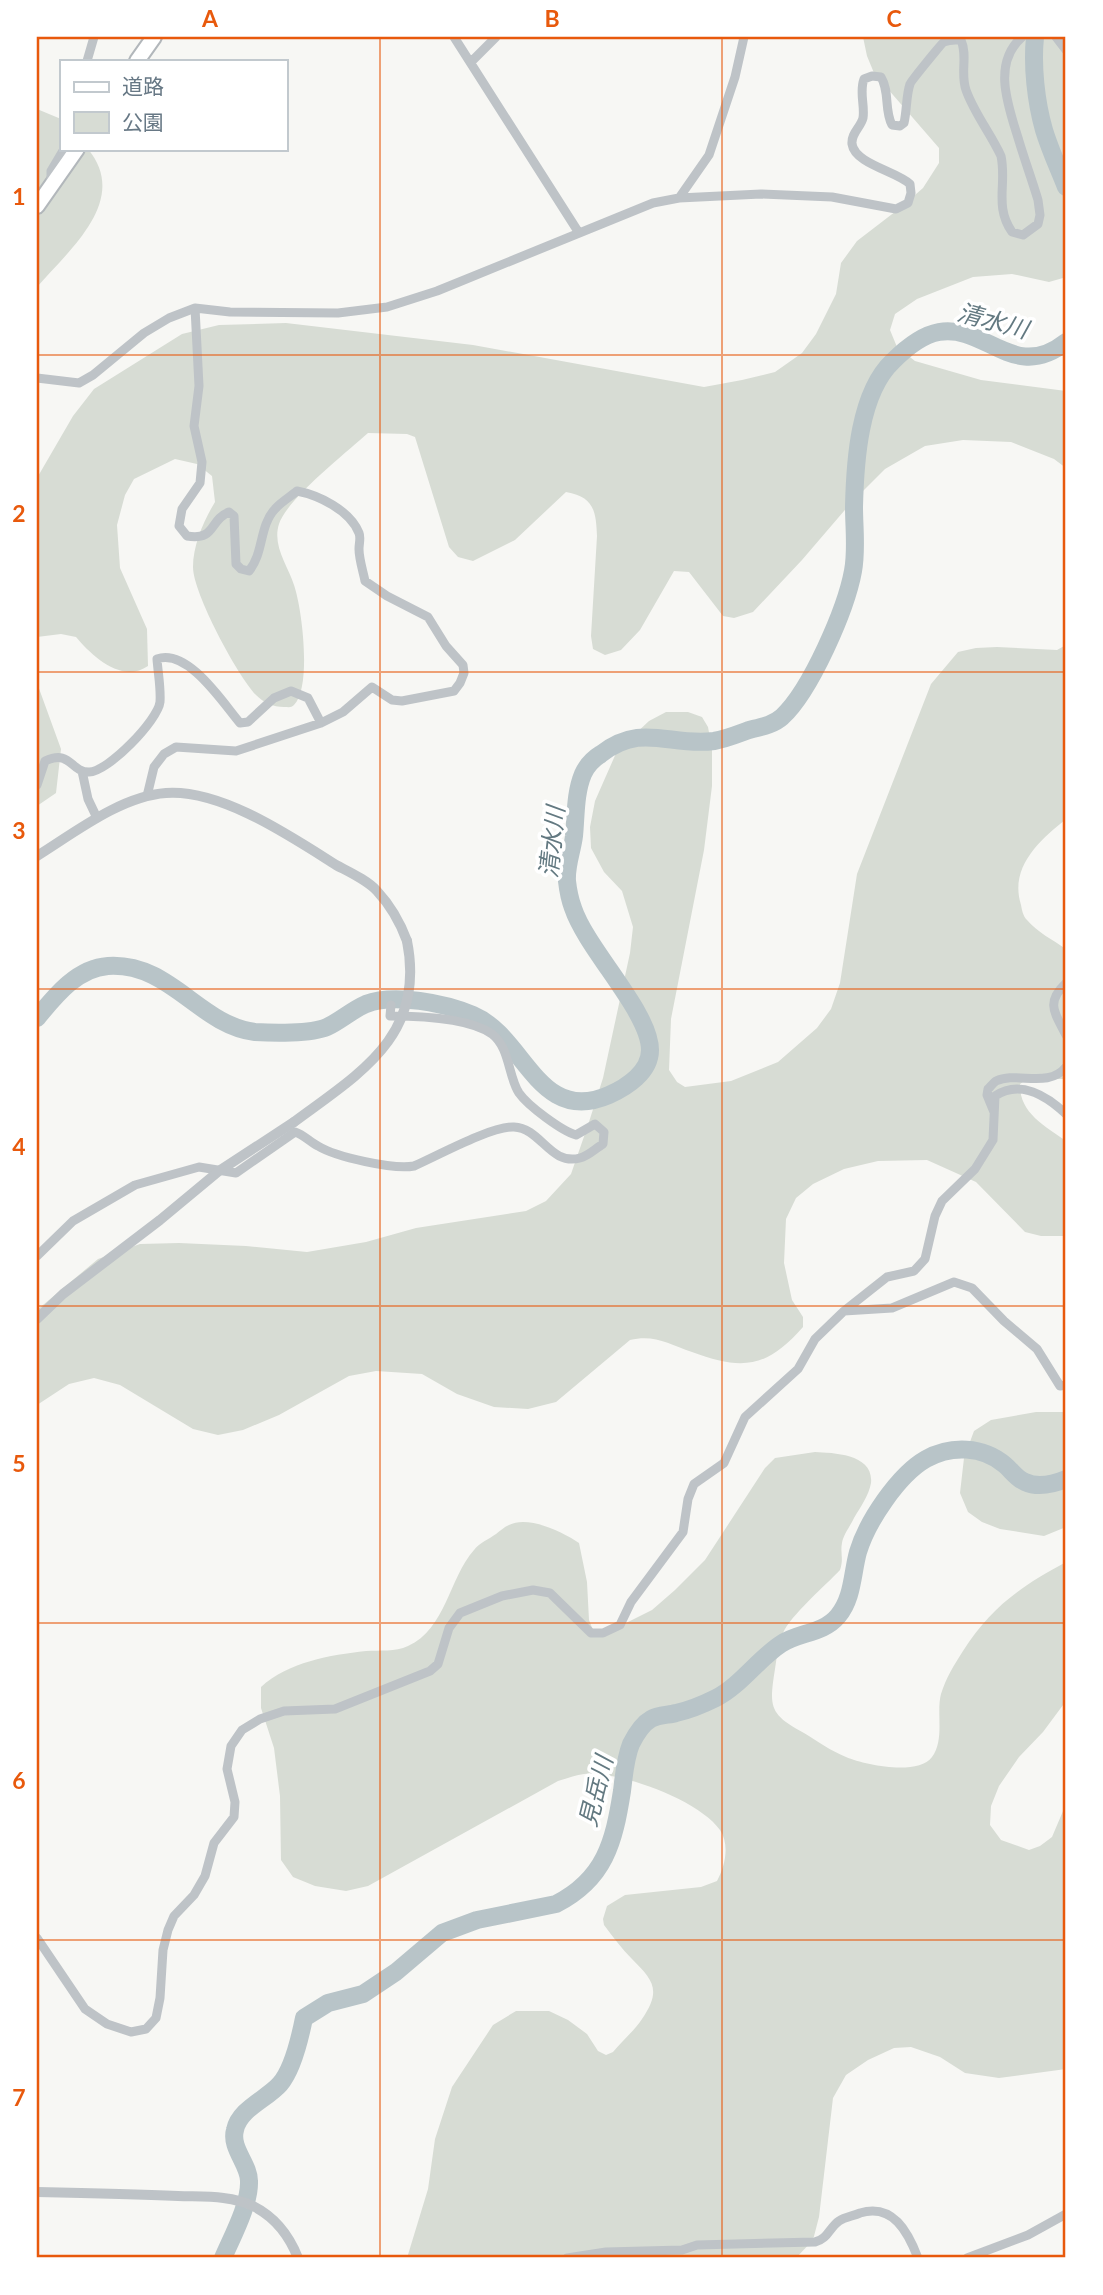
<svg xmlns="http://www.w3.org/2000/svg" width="1103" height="2295" viewBox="0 0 1103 2295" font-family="Lato,'Noto Sans JP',sans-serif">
<rect width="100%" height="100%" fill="#f7f7f4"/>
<path fill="#d7dcd4" d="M863 37H1066V268L1063 278 1049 282 1012 274 973 277 917 299 895 314 890 330 897 347 915 361 981 380 1066 391V468L1054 459 1011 442 963 440 925 446 885 469 850 504 802 560 753 612 734 618 723 616 689 572 674 571 640 630 621 650 605 655 593 649 591 636 597 536C596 511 594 497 566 492L515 540 473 561 458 557 449 547 415 437 407 434 368 433C346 453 287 499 279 524 272 546 288 566 294 585 302 608 312 687 294 705 291 708 289 707 284 707 273 707 264 703 256 695 237 675 193 593 193 567 193 545 204 520 215 502L212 476 197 464 175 459 134 479 125 495 117 525 120 568 147 629 148 666C122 684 92 656 76 637L61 634 37 637V478L73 416 94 389 182 334 219 325 286 323 473 345 704 387 742 380 775 372 802 353 816 334 836 294 841 263 857 241 900 208 923 188 939 163V148L874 73 867 56Z
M37 109 61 119V149H88C130 200 70 249 37 287Z
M1066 645V819C1040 840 1009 867 1021 905 1022 910 1023 916 1027 920 1037 932 1053 940 1066 949V1079H1027L1020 1084C1019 1113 1045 1126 1066 1141V1236H1041L1025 1232 976 1182 927 1160 878 1161 844 1169 813 1184 796 1198 786 1219 784 1263 792 1300 803 1317V1327C767 1368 743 1371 692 1352 669 1344 654 1334 630 1340L556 1402 528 1409 494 1407 457 1394 422 1374 376 1371 349 1376 279 1415 243 1430 218 1435 193 1429 120 1385 94 1378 69 1384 37 1405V1310L98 1259 140 1244 179 1243 246 1246 307 1252 366 1242 416 1228 526 1211 546 1201 571 1174 588 1125 603 1078 630 953 633 927 622 891 604 872 591 848 590 827 595 801 617 751 649 721 666 712H688L702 717 708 727 712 749V786L704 850 671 1019 669 1070 677 1082 685 1087 731 1081 778 1062 817 1028 831 1009 840 983 857 874 931 684 958 652 976 648 997 647 1057 650Z
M37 683 61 749 56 793 37 806Z
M1036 1412H1066V1527L1044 1536 1000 1529 982 1522 968 1512 960 1493 964 1458 974 1431 991 1420Z
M815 1452C834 1453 874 1454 871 1483 869 1495 860 1508 854 1518 851 1525 843 1535 842 1543 840 1553 844 1558 840 1570 826 1585 790 1616 783 1633 778 1644 777 1657 775 1669 769 1707 769 1714 804 1733 817 1741 831 1751 846 1757 865 1765 918 1776 932 1757 945 1739 936 1713 941 1694 946 1678 954 1665 963 1651 991 1607 1020 1587 1066 1562V1701L1043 1732 1019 1757 999 1786 991 1806 990 1825 1001 1840 1029 1850 1040 1846 1052 1837 1066 1804V2069L999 2078 965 2073 940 2057 911 2047 894 2048 868 2060 846 2075 833 2098 819 2217 813 2240 796 2258H407L428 2189 435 2139 452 2087 493 2025 516 2011H549L568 2020 587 2034 598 2051 606 2055 613 2052C622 2041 634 2031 642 2019 662 1990 653 1980 632 1959 622 1949 613 1937 604 1925L603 1919 607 1906 625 1895 701 1887 717 1881C725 1866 730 1845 720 1830 699 1800 620 1771 584 1774 575 1775 566 1779 558 1781L368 1886 346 1891 315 1886 293 1877 281 1860 280 1796 274 1748 261 1708V1687C288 1662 330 1655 366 1651 380 1650 395 1652 408 1646 446 1629 449 1578 474 1550 479 1543 489 1539 496 1534 500 1531 504 1527 509 1525 528 1515 563 1532 579 1543L587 1582 589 1620 593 1630 616 1628 652 1610 675 1590 705 1560 765 1468 775 1458Z"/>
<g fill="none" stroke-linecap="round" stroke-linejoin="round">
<path stroke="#b8c4c8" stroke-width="18" d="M1035 37C1032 66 1036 102 1044 130 1050 150 1059 169 1066 187
M37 1018C55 996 77 968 108 966 170 962 199 1025 255 1032 272 1033 311 1034 327 1027 340 1021 352 1010 366 1004 394 993 445 1003 473 1015 525 1037 538 1126 609 1095 627 1087 650 1072 650 1050 650 1012 587 950 573 908 570 900 568 890 567 881 566 865 572 852 574 836 576 816 575 793 583 774 587 765 593 759 601 754 642 722 670 747 714 741 726 739 738 734 749 730 761 727 773 725 782 717 811 690 846 609 853 571 857 550 854 528 854 507 855 462 859 393 893 361 904 350 922 335 939 332 986 324 1014 383 1066 342
M223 2258C232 2237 250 2204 249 2181 249 2164 230 2148 235 2130 239 2109 267 2099 280 2084 293 2069 300 2038 304 2018L328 2003 363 1994 396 1972 442 1933 477 1920 556 1904C605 1879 614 1842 622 1791 624 1775 625 1759 631 1744 635 1736 642 1724 651 1719 658 1715 669 1715 676 1713 690 1710 704 1704 716 1698 741 1685 758 1659 781 1644 799 1632 823 1634 838 1616 853 1598 852 1574 858 1552 867 1522 898 1475 926 1459 951 1445 983 1446 1005 1465 1012 1471 1017 1479 1025 1482 1038 1488 1054 1484 1066 1479"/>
<defs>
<path id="primary" d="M137 61 154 37
M37 206 77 149"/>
</defs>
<use href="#primary" stroke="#b2b7bb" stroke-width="18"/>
<path stroke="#bec3c7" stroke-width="9" d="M454 37 579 233
M1056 37 1066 50
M87 61 94 37
M471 62 496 37
M51 185V171L64 149
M679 198 709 155 735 77 744 37
M37 378 79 383 93 375 144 333 169 318 195 308 230 312 338 313 387 307 437 291 653 203 679 198 761 194 832 197 896 209 908 203 911 193 910 184C896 171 855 164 852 144 851 133 861 127 863 118 865 105 859 92 864 79L872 76 881 77C890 92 884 110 892 125L900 126 904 123C907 110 906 96 910 84 911 81 942 43 944 42 950 39 955 40 961 40 968 56 960 73 966 90 974 113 991 134 1001 156 1007 184 994 206 1012 232L1023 235 1038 224 1040 215 1038 200C1032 180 1025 161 1019 141 1009 108 991 64 1022 37
M82 771 88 799 97 818
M37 785 45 761C71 749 70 772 89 772 108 772 158 720 160 702 161 688 158 673 157 659 188 648 223 703 240 723L248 722 274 698 291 691 308 698 321 723
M147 796 154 767 164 754 176 747 236 751 321 723 343 712 372 687 392 700 402 701 454 691 460 683 464 673 463 665 446 646 428 617 387 596 365 581C363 571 359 559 359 549 359 543 361 538 359 533 350 510 318 495 297 491 290 497 281 502 275 509 259 526 264 553 249 571L241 569 236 564 234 516 229 512C209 520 216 541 187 536L179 526 182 509 200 483 202 462 194 426 199 386 195 308
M1066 983C1045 1003 1055 1013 1066 1035
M994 1112 987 1095 988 1089C991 1086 993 1083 996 1081 1017 1071 1048 1089 1066 1067
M37 1256 73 1221 135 1185 199 1167 236 1173 295 1132C304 1135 310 1142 318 1146 336 1157 394 1170 414 1166 437 1156 491 1126 514 1127 541 1128 550 1166 580 1158 588 1156 596 1148 603 1144L604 1132 595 1124 576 1135C562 1131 528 1106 519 1093 508 1076 510 1048 492 1034 469 1018 417 1016 390 1016L391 1005
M844 1311 892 1308 954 1282 972 1288 1004 1321 1037 1349 1060 1386 1066 1385
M37 1938 85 2009 107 2024 131 2032 146 2029 156 2018 160 1998 163 1950 168 1930 174 1916 194 1895 205 1876 214 1843 234 1817 235 1802 227 1769 231 1746 242 1730 260 1719 284 1711 335 1709 430 1671 438 1664 449 1628 460 1613 502 1596 533 1590 550 1593 591 1633H603L620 1625 631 1602 683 1532 688 1499 694 1484 724 1463 745 1417 798 1369 815 1339 844 1311 887 1277 914 1271 925 1259 935 1216 942 1201 975 1169 993 1140 995 1096C1020 1079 1047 1096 1066 1114
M567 2258 606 2252 682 2250 697 2245 815 2242C828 2239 829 2228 839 2221 845 2217 853 2216 860 2213 893 2203 908 2232 918 2258
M967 2258 1028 2235 1066 2214"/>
<path stroke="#bec3c7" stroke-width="10" d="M37 856C74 833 121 796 166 793 221 789 290 836 336 865 349 872 367 880 377 891 391 906 400 922 407 941
M37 1319 63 1294 160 1220 219 1171 294 1122
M37 2192C84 2193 131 2194 178 2196 203 2197 230 2195 253 2206 275 2217 289 2235 298 2258"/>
<use href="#primary" stroke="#fff" stroke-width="14"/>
<path stroke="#bec3c7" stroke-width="10" d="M294 1122C360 1073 426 1036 407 941"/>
</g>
<path fill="none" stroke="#e8590c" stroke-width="2" stroke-opacity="0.55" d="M380 37V2258M722 37V2258M37 355H1066M37 672H1066M37 989H1066M37 1306H1066M37 1623H1066M37 1940H1066"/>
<g text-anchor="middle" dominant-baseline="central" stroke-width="7" stroke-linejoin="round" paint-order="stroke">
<g font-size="24" font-style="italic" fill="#637981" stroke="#fff">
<text transform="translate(993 320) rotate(15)">清水川</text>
<text transform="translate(551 842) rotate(-84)">清水川</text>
<text transform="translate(595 1791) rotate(-76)">見岳川</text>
</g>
</g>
<rect width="1103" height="2295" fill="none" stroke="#ffffff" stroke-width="77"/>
<rect x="60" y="60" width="228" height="91" fill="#ffffff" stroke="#c2c9ce" stroke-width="2"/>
<rect x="74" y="82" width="35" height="10" fill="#ffffff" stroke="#c2c9ce" stroke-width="2"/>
<text x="122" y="94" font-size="21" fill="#677885">道路</text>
<rect x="74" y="112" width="35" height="21" fill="#d7dcd4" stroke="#c2c9ce" stroke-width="2"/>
<text x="122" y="130" font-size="21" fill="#677885">公園</text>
<rect x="38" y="38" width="1026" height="2218" fill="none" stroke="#e8590c" stroke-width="2.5"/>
<g font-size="23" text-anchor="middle" font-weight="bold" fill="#e8590c">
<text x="210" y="27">A</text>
<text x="552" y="27">B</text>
<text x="894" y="27">C</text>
<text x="19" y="205">1</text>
<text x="19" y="522">2</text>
<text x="19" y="839">3</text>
<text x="19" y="1155">4</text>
<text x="19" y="1472">5</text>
<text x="19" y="1789">6</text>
<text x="19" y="2106">7</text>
</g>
</svg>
